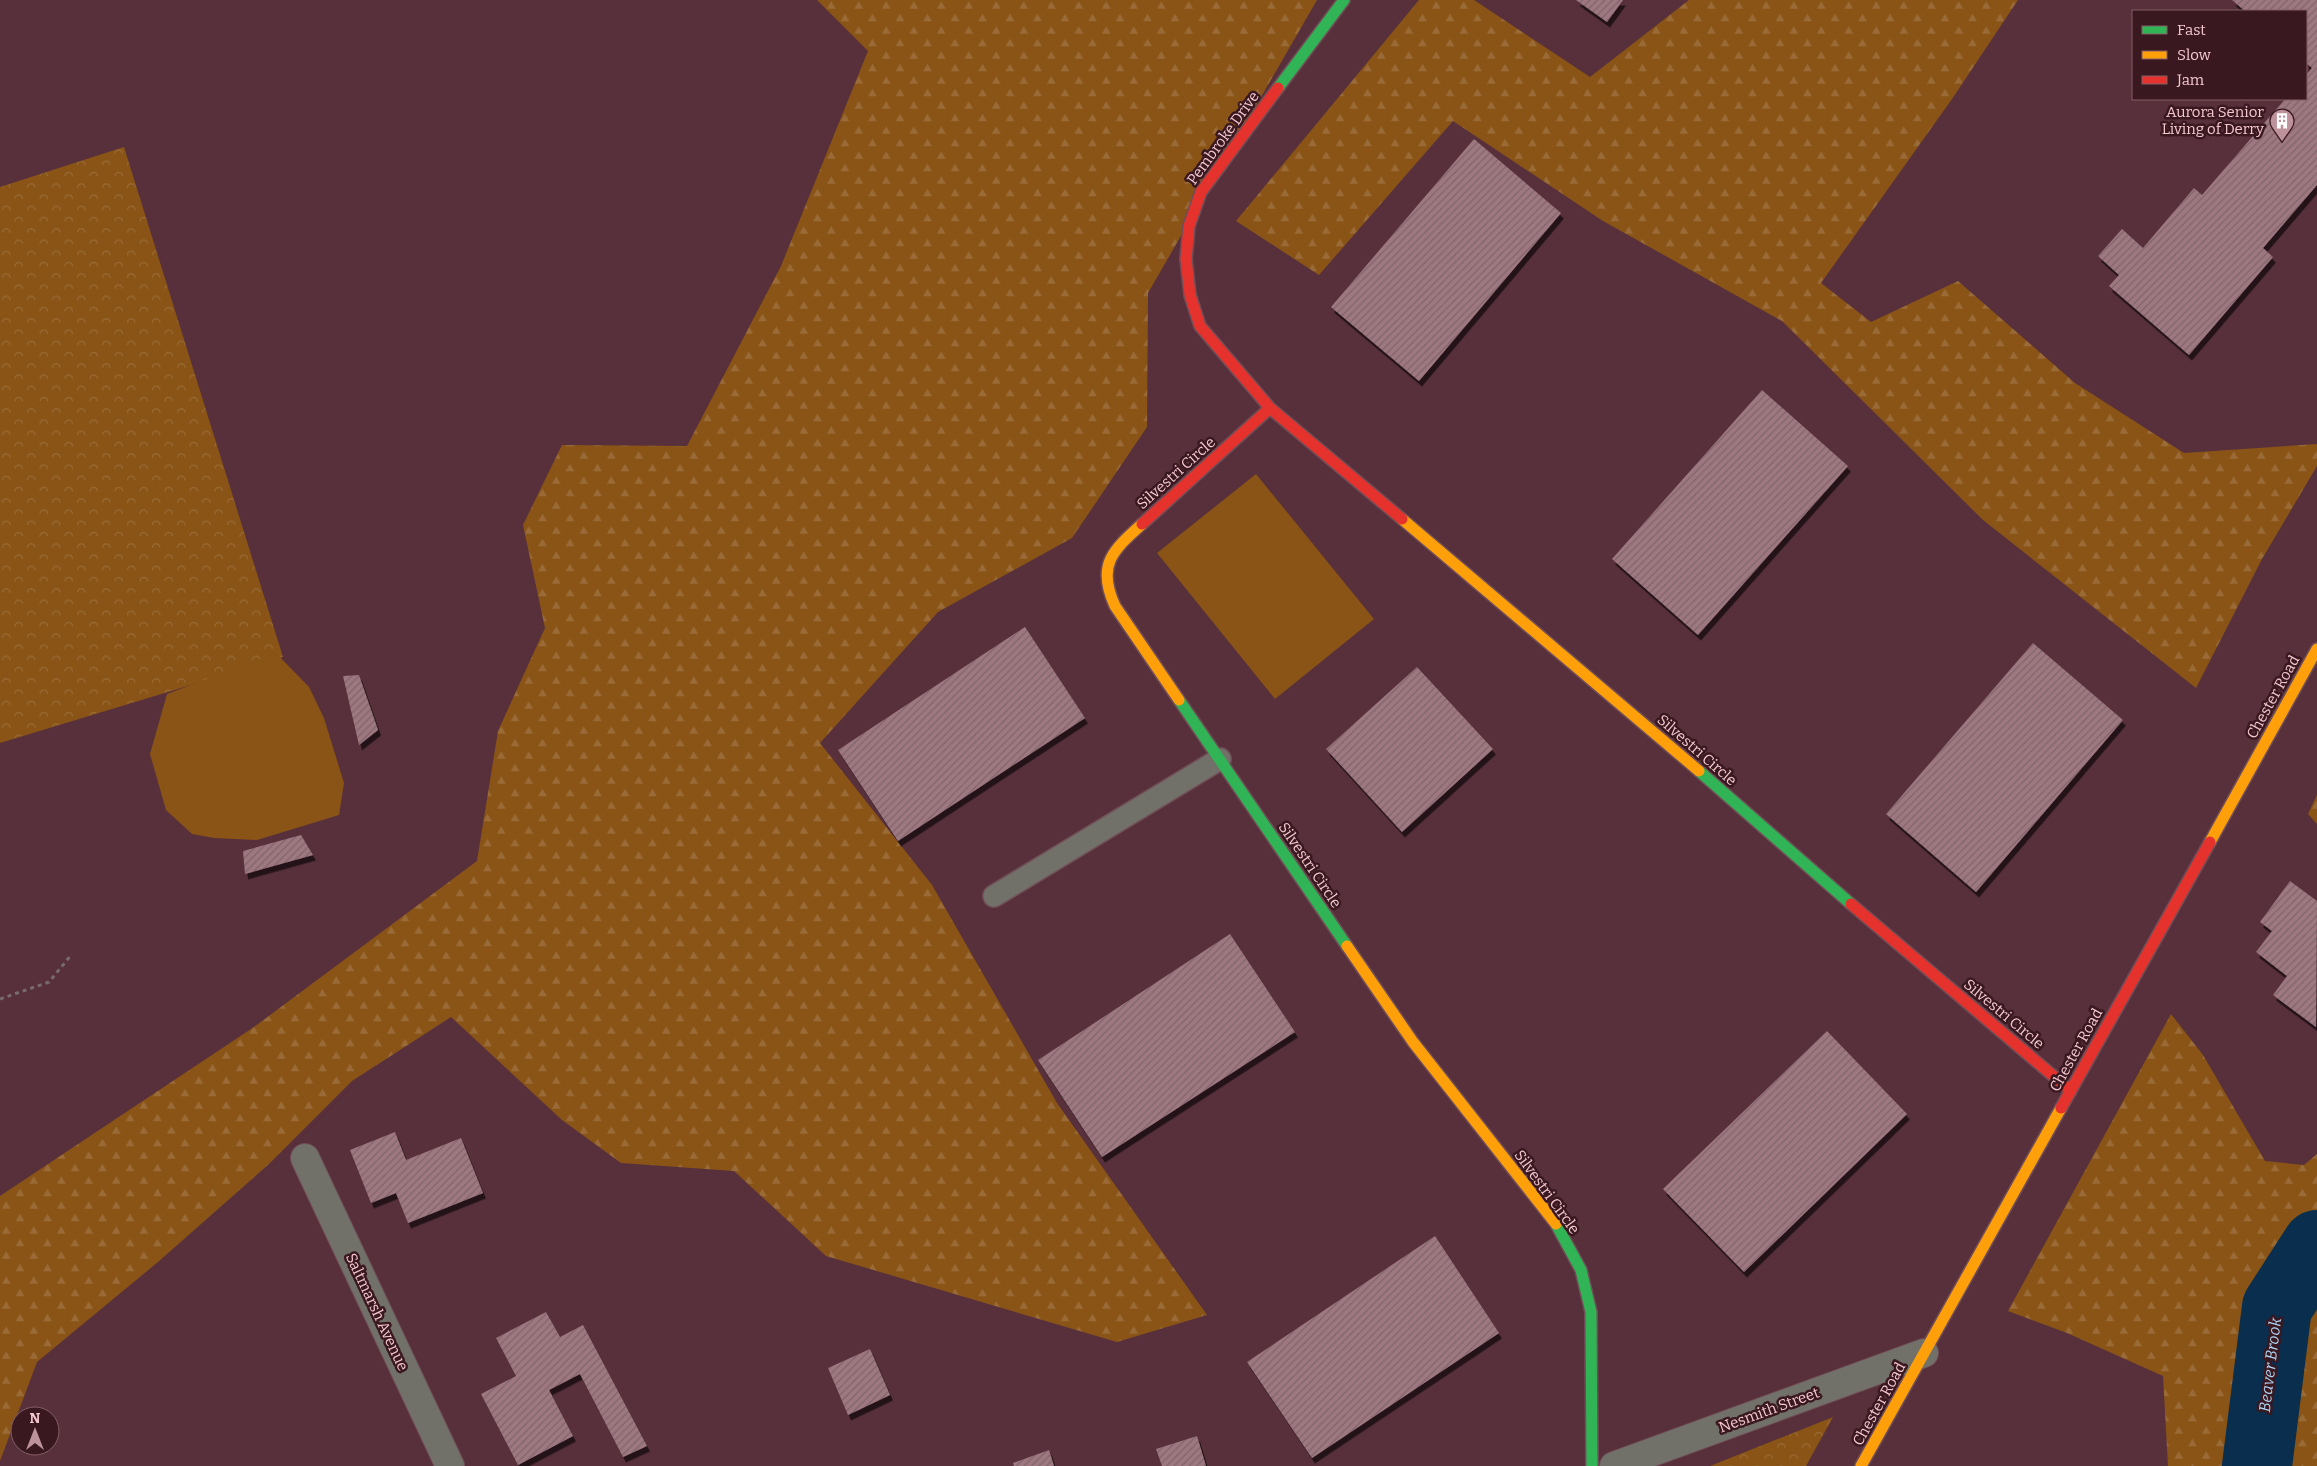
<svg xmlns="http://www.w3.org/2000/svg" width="2317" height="1466" viewBox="0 0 2317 1466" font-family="Bitter,serif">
<defs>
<pattern id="forest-firs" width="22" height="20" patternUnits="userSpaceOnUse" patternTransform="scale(1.25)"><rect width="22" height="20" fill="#895416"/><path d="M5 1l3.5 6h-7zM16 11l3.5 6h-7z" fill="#9a6b37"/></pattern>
<pattern id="park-crowns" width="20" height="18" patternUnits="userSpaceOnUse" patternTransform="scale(1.25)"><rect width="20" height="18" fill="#895416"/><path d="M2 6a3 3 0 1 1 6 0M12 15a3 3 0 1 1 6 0" fill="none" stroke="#9a6b37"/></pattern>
<pattern id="building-hatch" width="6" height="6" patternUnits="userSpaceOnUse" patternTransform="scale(1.25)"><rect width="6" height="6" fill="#9e7881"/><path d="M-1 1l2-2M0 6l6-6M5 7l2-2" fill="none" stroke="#81636a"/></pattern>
<filter id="shadow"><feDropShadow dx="3" dy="5.5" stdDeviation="0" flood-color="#0009"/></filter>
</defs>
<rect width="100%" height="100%" fill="#57303b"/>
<path fill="url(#forest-firs)" d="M817 0H1317L1148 293 1147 427 1072 538 938 612 820 743 932 885 1057 1103 1207 1315 1117 1342 826 1256 734 1171 621 1163 562 1120 451 1017 352 1081 269 1164 158 1262 37 1362 0 1461V1196L254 1027 477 861 498 731 545 628 523 525 562 445 687 446 781 266 868 51Z
M1419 0H1474L1590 77 1689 0H2018L1952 99 1821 283 1871 322 1958 281 2075 383 2184 453 2317 444V466L2262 559 2196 688 1983 520 1782 321 1603 221 1453 121 1319 275 1236 221Z
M2317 795V824L2308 814Z
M2171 1014 2203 1055 2265 1161 2304 1165 2317 1154V1466H2168L2163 1376 2067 1333 2008 1311Z"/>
<path fill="url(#park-crowns)" d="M124 147 283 657 0 743V187Z
M1833 1417 1806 1466H1710Z"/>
<path fill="#895416" d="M1256 474 1374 619 1275 699 1157 553Z
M276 653 309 687 324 718 344 783 339 815 257 840 214 838 192 834 166 810 150 754 167 694Z"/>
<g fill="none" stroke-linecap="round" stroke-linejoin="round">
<path stroke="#0a2e4e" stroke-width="70" d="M2257 1466 2277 1307 2317 1245"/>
</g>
<path fill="url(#building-hatch)" filter="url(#shadow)" d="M1576 0H1623L1607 22Z
M2232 0H2317V185L2263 248 2273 257 2189 355 2109 286 2119 275 2098 256 2122 229 2143 248 2194 188 2202 195 2285 99H2306V75L2312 68 2306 63V11H2245Z
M1474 139 1561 213 1419 381 1331 307Z
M1762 390 1848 466 1698 635 1612 559Z
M1025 627 1085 718 898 841 838 750Z
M2033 643 2123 720 1976 892 1886 814Z
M1417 667 1493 749 1402 832 1326 749Z
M359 675 378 730 359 745 343 676Z
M301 835 313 855 245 874 243 851Z
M2290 881 2317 901 2316 1027 2273 995 2287 976 2256 952 2272 931 2260 922Z
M1230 934 1295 1032 1102 1157 1038 1060Z
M1827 1031 1907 1114 1744 1272 1663 1189Z
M395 1132 406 1160 461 1138 483 1193 408 1223 396 1193 371 1203 350 1150Z
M1435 1236 1499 1333 1312 1458 1247 1362Z
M546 1312 560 1337 583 1325 647 1446 623 1457 580 1374 549 1390 573 1436 518 1465 481 1394 516 1376 496 1338Z
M870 1349 890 1395 848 1415 828 1368Z
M1197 1436 1206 1466H1162L1156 1449Z
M1049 1450 1054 1466H1014L1013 1463Z"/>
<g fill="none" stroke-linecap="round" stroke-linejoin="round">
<defs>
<path id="lane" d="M994 896 1220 759"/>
<path id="street" d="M305 1158 450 1466
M1614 1466 1924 1353"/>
<path id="fast" d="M1278 88 1344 0
M1179 700 1347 946
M1699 771 1851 904
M1556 1224 1581 1270 1591 1312 1592 1466"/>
<path id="slow" d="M1402 519 1699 771
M1142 524C1113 550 1096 565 1115 606L1179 700
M2210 842 2317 649
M1347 946 1413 1042 1556 1224
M1861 1466 2061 1108"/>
<path id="jam" d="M1270 408 1200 326 1190 295 1186 259 1189 226 1201 192 1278 88
M1142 524 1270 408 1402 519
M1851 904 2071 1091
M2061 1108 2210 842"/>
</defs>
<use href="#lane" stroke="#704e57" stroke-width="24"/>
<use href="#street" stroke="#704e57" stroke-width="30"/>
<use href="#fast" stroke="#704e57" stroke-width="14"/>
<use href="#slow" stroke="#704e57" stroke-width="14"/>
<use href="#jam" stroke="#704e57" stroke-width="14"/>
<path stroke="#776c6b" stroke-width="3" stroke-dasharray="4 4" stroke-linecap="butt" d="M0 999 49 982 72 954"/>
<use href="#lane" stroke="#727169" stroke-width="21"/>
<use href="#street" stroke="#727169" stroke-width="28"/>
<use href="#fast" stroke="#30b455" stroke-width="11"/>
<use href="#slow" stroke="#ff9f0a" stroke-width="11"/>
<use href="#jam" stroke="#e5322d" stroke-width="11"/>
</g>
<defs>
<symbol id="building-pin" viewBox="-11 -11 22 30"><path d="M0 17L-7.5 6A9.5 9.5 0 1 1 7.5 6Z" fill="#be929b" stroke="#391820"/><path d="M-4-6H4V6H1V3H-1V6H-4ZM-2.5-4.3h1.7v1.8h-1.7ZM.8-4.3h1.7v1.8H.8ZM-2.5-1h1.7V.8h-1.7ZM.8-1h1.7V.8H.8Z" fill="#fff"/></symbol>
</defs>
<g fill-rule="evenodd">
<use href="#building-pin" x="2268" y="107" width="28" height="38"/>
</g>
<g text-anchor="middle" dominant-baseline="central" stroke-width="5" stroke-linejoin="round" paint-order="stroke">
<g font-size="15" fill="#f5c7cf" stroke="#391820" text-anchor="end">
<text x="2264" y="112">Aurora Senior<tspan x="2264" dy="17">Living of Derry</tspan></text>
</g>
<g font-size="15" fill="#f5c7cf" stroke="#391820">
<text transform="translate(1223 138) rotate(-54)">Pembroke Drive</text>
<text transform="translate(1176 473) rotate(-42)">Silvestri Circle</text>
<text transform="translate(2273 697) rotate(-61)">Chester Road</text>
<text transform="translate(1697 750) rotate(41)">Silvestri Circle</text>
<text transform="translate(1310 865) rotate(56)">Silvestri Circle</text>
<text transform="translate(2004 1014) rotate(40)">Silvestri Circle</text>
<text transform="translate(2076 1050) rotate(-61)">Chester Road</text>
<text transform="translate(1547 1192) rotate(54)">Silvestri Circle</text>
<text transform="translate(377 1312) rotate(65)">Saltmarsh Avenue</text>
<text transform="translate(1879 1404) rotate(-61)">Chester Road</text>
<text transform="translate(1769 1410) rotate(-20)">Nesmith Street</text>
</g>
<g font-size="16" font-style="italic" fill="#aed3f5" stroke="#391820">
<text transform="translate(2270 1365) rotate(-83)">Beaver Brook</text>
</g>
</g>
<rect x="2132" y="10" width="175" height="90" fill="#391820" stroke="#845e66"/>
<rect x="2142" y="26" width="25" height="8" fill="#30b455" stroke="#845e66"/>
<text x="2177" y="35" font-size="15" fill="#f5c7cf">Fast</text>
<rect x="2142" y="51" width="25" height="8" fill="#ff9f0a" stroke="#845e66"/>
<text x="2177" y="60" font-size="15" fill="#f5c7cf">Slow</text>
<rect x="2142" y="76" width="25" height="8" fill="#e5322d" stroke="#845e66"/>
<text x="2177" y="85" font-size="15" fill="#f5c7cf">Jam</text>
<g transform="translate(35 1431)"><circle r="24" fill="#391820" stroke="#845e66"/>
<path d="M0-4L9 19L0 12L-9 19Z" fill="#be929b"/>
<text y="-8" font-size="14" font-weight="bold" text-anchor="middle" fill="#f5c7cf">N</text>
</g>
</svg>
